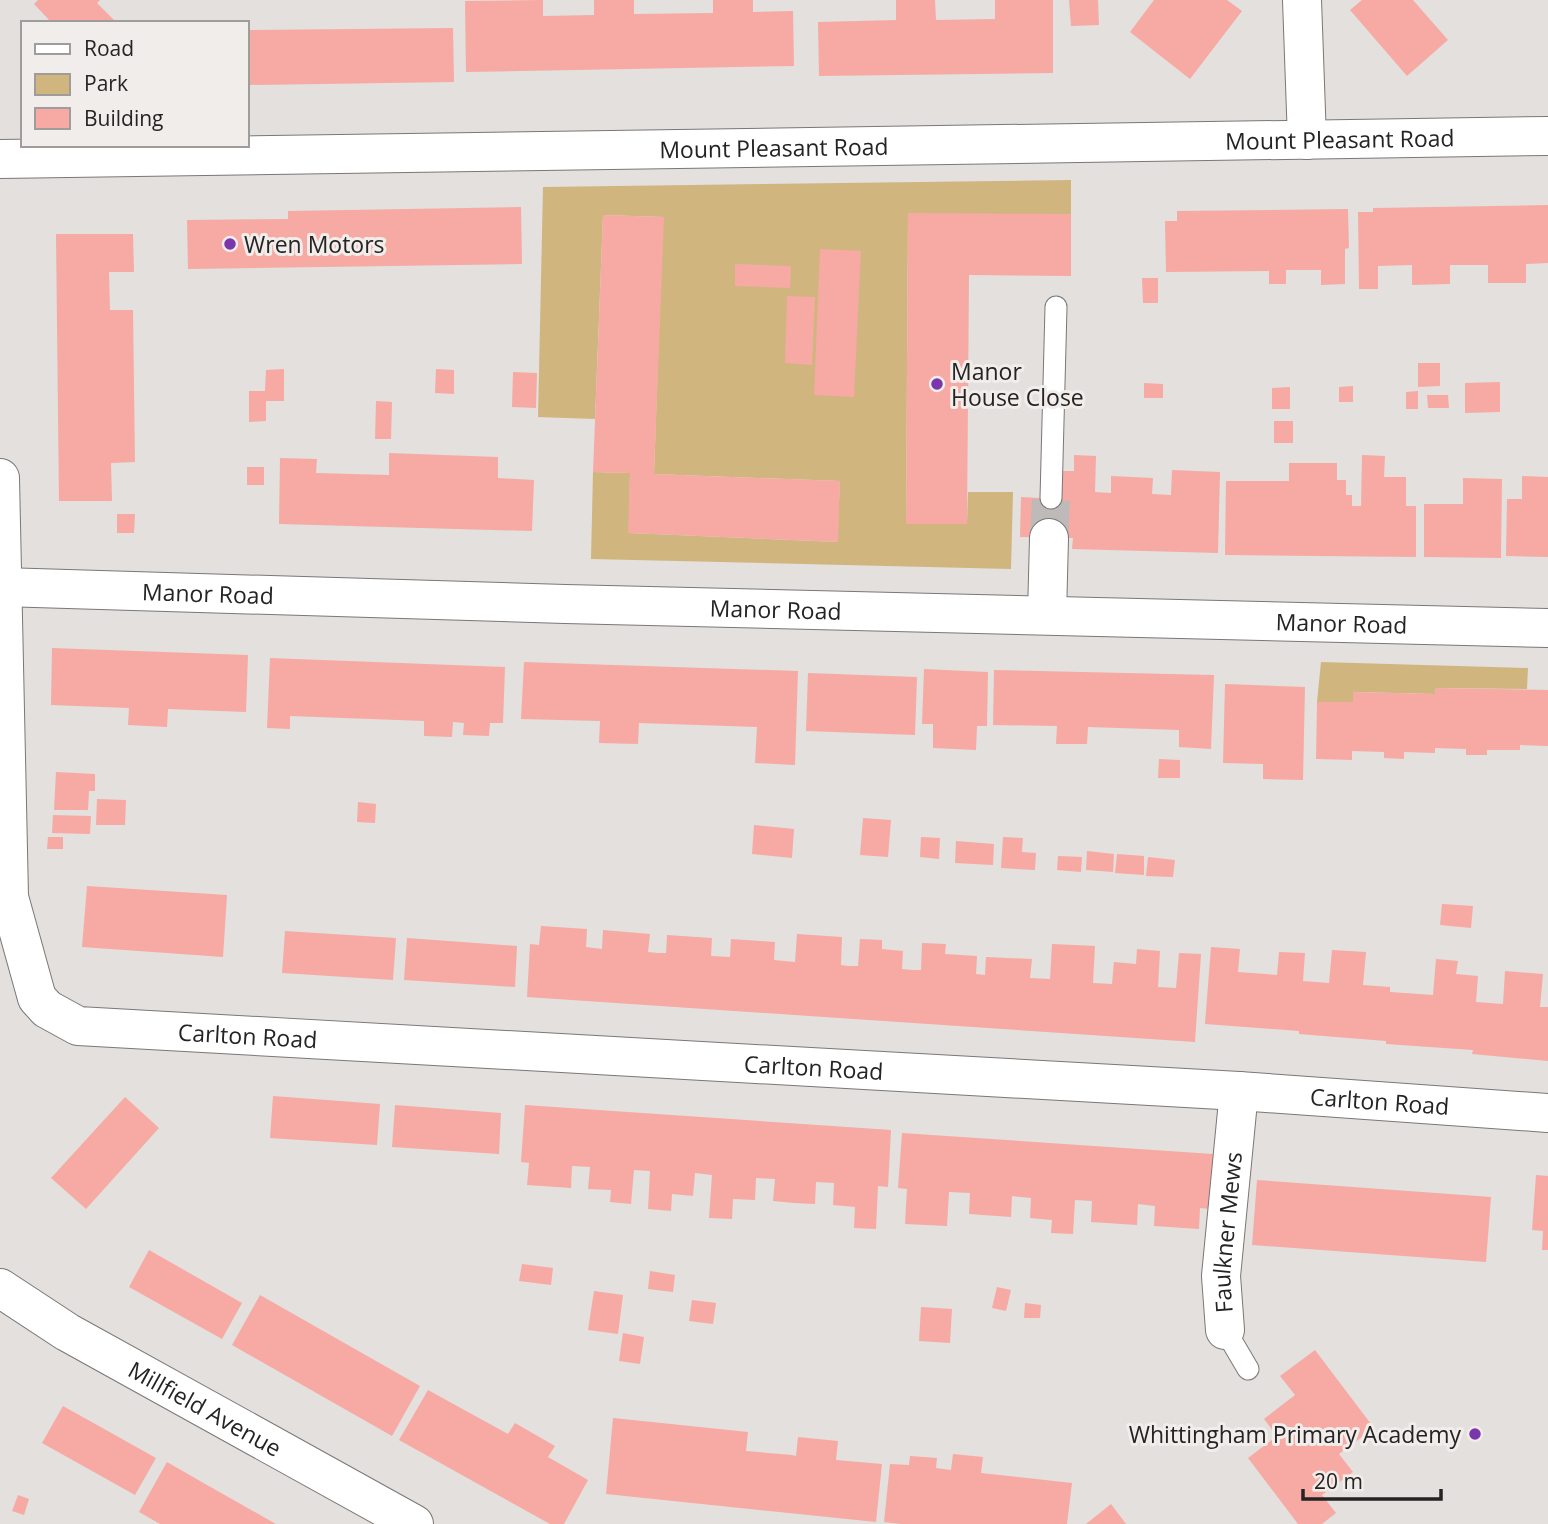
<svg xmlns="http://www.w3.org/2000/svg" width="1548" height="1524" viewBox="0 0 1548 1524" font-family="'Open Sans',sans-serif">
<rect width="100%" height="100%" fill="#e3e0de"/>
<path fill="#d0b57f" d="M1071 180V214H908L906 523 967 524 968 492H1013L1011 569 591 559 593 472 630 473 629 533 837 542 840 481 654 474 663 217 603 215 595 419 538 417 543 187Z
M1321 662 1528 668 1527 689 1436 688 1435 694 1354 692 1353 702H1317Z"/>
<path fill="#f6aaa3" d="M38 0H100L97 3 117 23H48L50 21 34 4Z
M543 0V16L594 15V0H634V14L713 13V0H753V12L793 11 794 66 466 72 465 1Z
M896 0H935L936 20 995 19V0H1053V73L819 76 818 22 896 20Z
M1069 0H1098L1099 25 1071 26Z
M1154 0H1227L1242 11 1190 79 1130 32Z
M1362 0H1413L1448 40 1407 76 1350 10Z
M453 28 454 82 247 85V30Z
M1548 205V263L1526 264V283H1488V265H1450V284L1412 285V265L1378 266V289H1359L1358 212H1373V208Z
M521 207 522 264 188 269 187 220 288 219V211Z
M1348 209 1349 248 1345 249V284L1321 285V270H1286V284H1269V271L1166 272 1165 221H1177V211Z
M908 213 1071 214V276L969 275 967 524H906Z
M603 215 664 217 654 474 840 481 838 542 628 533 630 473 593 472Z
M56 234H133L134 272H109L110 310H133L135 462 111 463 112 501H59Z
M820 249 861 251 854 397 814 395Z
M735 264 791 266 790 288 735 286Z
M1142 278H1158V303H1143Z
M787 296 815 297 812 365 785 363Z
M1418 363H1440V386L1418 387Z
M284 369V401H266V421L249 422V391H265L266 370Z
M436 369 454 370V394L435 393Z
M513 372 537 373 536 408 512 407Z
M1500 382V412L1465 413V383Z
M1144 383 1163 384V398H1144Z
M1353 386V402H1339V387Z
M1290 387V409H1272V388Z
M1418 391V409H1406V392Z
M1427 395H1448L1449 408H1428Z
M376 401 392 402 391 439H375Z
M1274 421H1293V443H1274Z
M389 453 498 457V478L534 480 532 531 279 524 280 458 317 459 316 473 389 475Z
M1074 455 1096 456 1095 492 1111 493V476L1153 478 1152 494 1171 495 1172 470 1220 472 1218 553 1072 549 1073 538 1020 537 1021 497 1058 499V471H1074Z
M1362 455 1385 456 1384 477H1406V506H1416V557L1225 555 1226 481H1289V463H1337V480H1346V495H1352V506H1361Z
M247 467H264V485H247Z
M1522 476 1548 477V557L1506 556 1507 499H1522Z
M1463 478 1502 479 1501 558 1424 557V504H1463Z
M117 514H135L134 533H117Z
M52 648 248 655 246 712 168 709 167 727 128 725 129 708 51 705Z
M270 658 505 667 503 723H490L489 736 463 735 464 723 453 722 452 737 424 736V721L290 716V729L267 728Z
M524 662 798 671 795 765 755 763 757 727 639 723 638 744 599 743 600 721 521 719Z
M924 669 988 672 987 726H977L976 750 933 748V724H922Z
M994 670 1214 675 1211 749 1179 747V730L1088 727 1087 744H1056L1057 726 993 725Z
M808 673 917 677 915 735 806 731Z
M1225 684 1305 687 1303 780 1263 779V764L1223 763Z
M1436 688 1548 690V746L1520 745V750H1487V755H1466V749L1435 748V753L1404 752V759L1384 758V752L1352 751V760L1316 759 1317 702H1353V692L1435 694Z
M1159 759 1180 760V778H1158Z
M56 772 95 774V791H89L88 810H54Z
M97 799 126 800 125 825H96Z
M358 802 376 804 375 823 357 822Z
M53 815 91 816 90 834 52 833Z
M863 818 891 820 888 857 860 855Z
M754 825 794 829 792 858 752 854Z
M48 837H63V849H47Z
M921 837 940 838 939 859 920 857Z
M1003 837 1023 838 1022 852 1036 853 1035 870 1001 868Z
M956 841 994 844 993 865 955 863Z
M1087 851 1114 854 1113 872 1086 870Z
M1117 854 1144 856V875L1115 873Z
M1058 856 1082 857 1081 872 1057 870Z
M1148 857 1175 860 1173 877 1146 876Z
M87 886 227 895 223 957 82 947Z
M1442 904 1473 906 1471 928 1440 925Z
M541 926 587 929 586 947 602 949 603 930 650 934 648 952 658 953H666L667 935 712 938 711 956 730 957 731 939 775 942 774 960 795 962 797 934 842 937 841 965 848 966H858L860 939 882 940V949L903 951 902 969 912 970H921L922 943 946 944 945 954 977 956 976 974 985 975 986 957 1032 959 1030 978 1050 979 1052 944 1095 946 1093 983 1112 984 1114 962 1136 964 1137 949 1160 951 1158 987 1176 988 1179 953 1201 954 1195 1042 527 997 530 944 539 945Z
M285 931 396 938 393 980 282 973Z
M407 938 517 946 515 987 404 980Z
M1211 947 1240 949 1238 972 1277 975 1279 952 1305 953 1303 981 1329 983 1332 950 1366 952 1363 985 1390 987V992L1433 995 1436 959 1458 961 1456 974 1478 976 1476 1002 1503 1004 1505 971 1543 974 1540 1007H1548V1061L1472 1054 1473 1050 1386 1044V1041L1299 1034V1031L1205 1024Z
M273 1096 380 1104 377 1145 270 1138Z
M125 1097 159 1128 86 1209 51 1178Z
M395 1105 501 1113 499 1154 392 1147Z
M525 1105 891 1130 888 1187 878 1186 876 1229 854 1228 855 1207 833 1205 834 1183 816 1182 815 1204 794 1203 773 1201 775 1179 756 1178 755 1200 733 1199 732 1219 709 1218 712 1175 695 1173 693 1196 672 1194 671 1211 648 1209 650 1171 634 1170 631 1204 610 1202 611 1190 588 1189 590 1167 572 1166 571 1188 527 1185 529 1163 521 1162Z
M902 1133 1213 1154 1210 1209 1200 1208 1199 1229 1154 1226 1155 1206 1138 1204 1137 1225 1091 1222 1092 1201 1075 1200 1073 1234 1051 1233 1052 1220 1030 1218 1031 1198 1012 1196 1011 1217 969 1214 970 1193 949 1192 947 1226 905 1224 907 1189 898 1188Z
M1536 1175 1548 1176V1250H1542L1543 1231 1532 1230Z
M1257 1180 1491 1197 1486 1262 1252 1245Z
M149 1250 242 1303 222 1339 129 1287Z
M522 1264 553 1268 551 1285 519 1281Z
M650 1271 675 1275 673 1292 648 1289Z
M997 1287 1011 1290 1006 1311 992 1308Z
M594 1291 623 1295 618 1334 588 1330Z
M260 1295 420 1386 392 1436 232 1345Z
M692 1300 716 1303 713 1324 689 1321Z
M1025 1303 1041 1305 1040 1318H1024Z
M921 1307 952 1309 950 1343 919 1341Z
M623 1333 644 1337 640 1364 619 1361Z
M1315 1350 1374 1428 1339 1454 1353 1472 1322 1495 1336 1513 1322 1524H1298L1248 1458 1277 1436 1264 1419 1295 1395 1280 1376Z
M428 1390 508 1434 515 1423 555 1446 548 1457 588 1480 564 1524H550L399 1440Z
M63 1406 156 1458 135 1495 42 1443Z
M613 1418 748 1432 746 1451 792 1455 796 1456 798 1437 838 1441 836 1460 882 1464 876 1522 606 1494Z
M953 1454 983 1457 981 1473 1072 1483 1067 1524H901L884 1522 890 1464 909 1465 910 1456 937 1458 936 1468 951 1470Z
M167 1462 207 1485 276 1524H160L139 1512Z
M18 1495 29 1499 24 1515 12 1511Z
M1111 1504 1126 1524H1086Z"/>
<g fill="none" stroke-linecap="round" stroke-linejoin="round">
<path stroke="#bdbab9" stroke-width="38" stroke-dasharray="38 19" stroke-linecap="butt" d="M1049 538 1051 498"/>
<defs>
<path id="lane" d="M1051 498 1056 307
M1225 1330 1248 1369"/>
<g id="street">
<path d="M1302 0 1307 140"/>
<path id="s1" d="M0 159 1548 136"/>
<path id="s2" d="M0 478 9 897 37 998 47 1009 78 1026 1239 1091 1548 1113"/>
<path id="s3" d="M2 587 565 604 1548 628"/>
<path d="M1047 615 1049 538"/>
<path id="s4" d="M0 1288 67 1332 414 1524"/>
<path id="s5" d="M1225 1330 1221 1276 1239 1091"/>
</g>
</defs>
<use href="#lane" stroke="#7a7776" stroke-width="23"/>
<use href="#street" stroke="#7a7776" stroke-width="40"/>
<use href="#lane" stroke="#fff" stroke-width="21"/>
<use href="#street" stroke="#fff" stroke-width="38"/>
</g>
<g fill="#7937ab" stroke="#f1edeb" stroke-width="2.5">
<circle cx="230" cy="244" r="7"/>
<circle cx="937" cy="384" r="7"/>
<circle cx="1475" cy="1434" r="7"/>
</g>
<g text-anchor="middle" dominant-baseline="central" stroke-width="6" stroke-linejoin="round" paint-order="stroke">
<g font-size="23" fill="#252323" stroke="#f1edeb">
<text stroke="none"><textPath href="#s1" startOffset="1340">Mount Pleasant Road</textPath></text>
<text stroke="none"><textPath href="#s1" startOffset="774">Mount Pleasant Road</textPath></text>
<text stroke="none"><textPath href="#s3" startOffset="206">Manor Road</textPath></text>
<text stroke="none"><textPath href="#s3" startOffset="774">Manor Road</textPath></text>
<text stroke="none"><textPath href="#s3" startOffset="1340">Manor Road</textPath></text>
<text stroke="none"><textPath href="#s2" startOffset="744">Carlton Road</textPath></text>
<text stroke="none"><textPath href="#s2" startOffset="1311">Carlton Road</textPath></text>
<text stroke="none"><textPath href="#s2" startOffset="1878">Carlton Road</textPath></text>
<text stroke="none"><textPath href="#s5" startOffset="98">Faulkner Mews</textPath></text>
<text stroke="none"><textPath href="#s4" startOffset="238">Millfield Avenue</textPath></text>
</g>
<g font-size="23" fill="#252323" stroke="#f1edeb" text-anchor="start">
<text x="244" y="244">Wren Motors</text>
<text x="951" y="371">Manor<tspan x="951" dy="26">House Close</tspan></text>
<text x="1461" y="1434" text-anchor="end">Whittingham Primary Academy</text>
</g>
</g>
<rect x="21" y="21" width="228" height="126" fill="#f1edeb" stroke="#9f9c9b" stroke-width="2"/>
<rect x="35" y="44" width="35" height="10" fill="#ffffff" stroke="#9f9c9b" stroke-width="2"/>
<text x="84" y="56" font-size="21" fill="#252323">Road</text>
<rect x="35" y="74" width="35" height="21" fill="#d0b57f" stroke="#9f9c9b" stroke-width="2"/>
<text x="84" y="91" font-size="21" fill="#252323">Park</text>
<rect x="35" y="108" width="35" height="21" fill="#f6aaa3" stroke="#9f9c9b" stroke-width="2"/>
<text x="84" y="126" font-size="21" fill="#252323">Building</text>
<path d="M1303 1489v10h138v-10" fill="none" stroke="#252323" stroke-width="3.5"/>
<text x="1314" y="1489" font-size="21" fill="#252323" stroke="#f1edeb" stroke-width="5" paint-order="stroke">20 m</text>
</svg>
